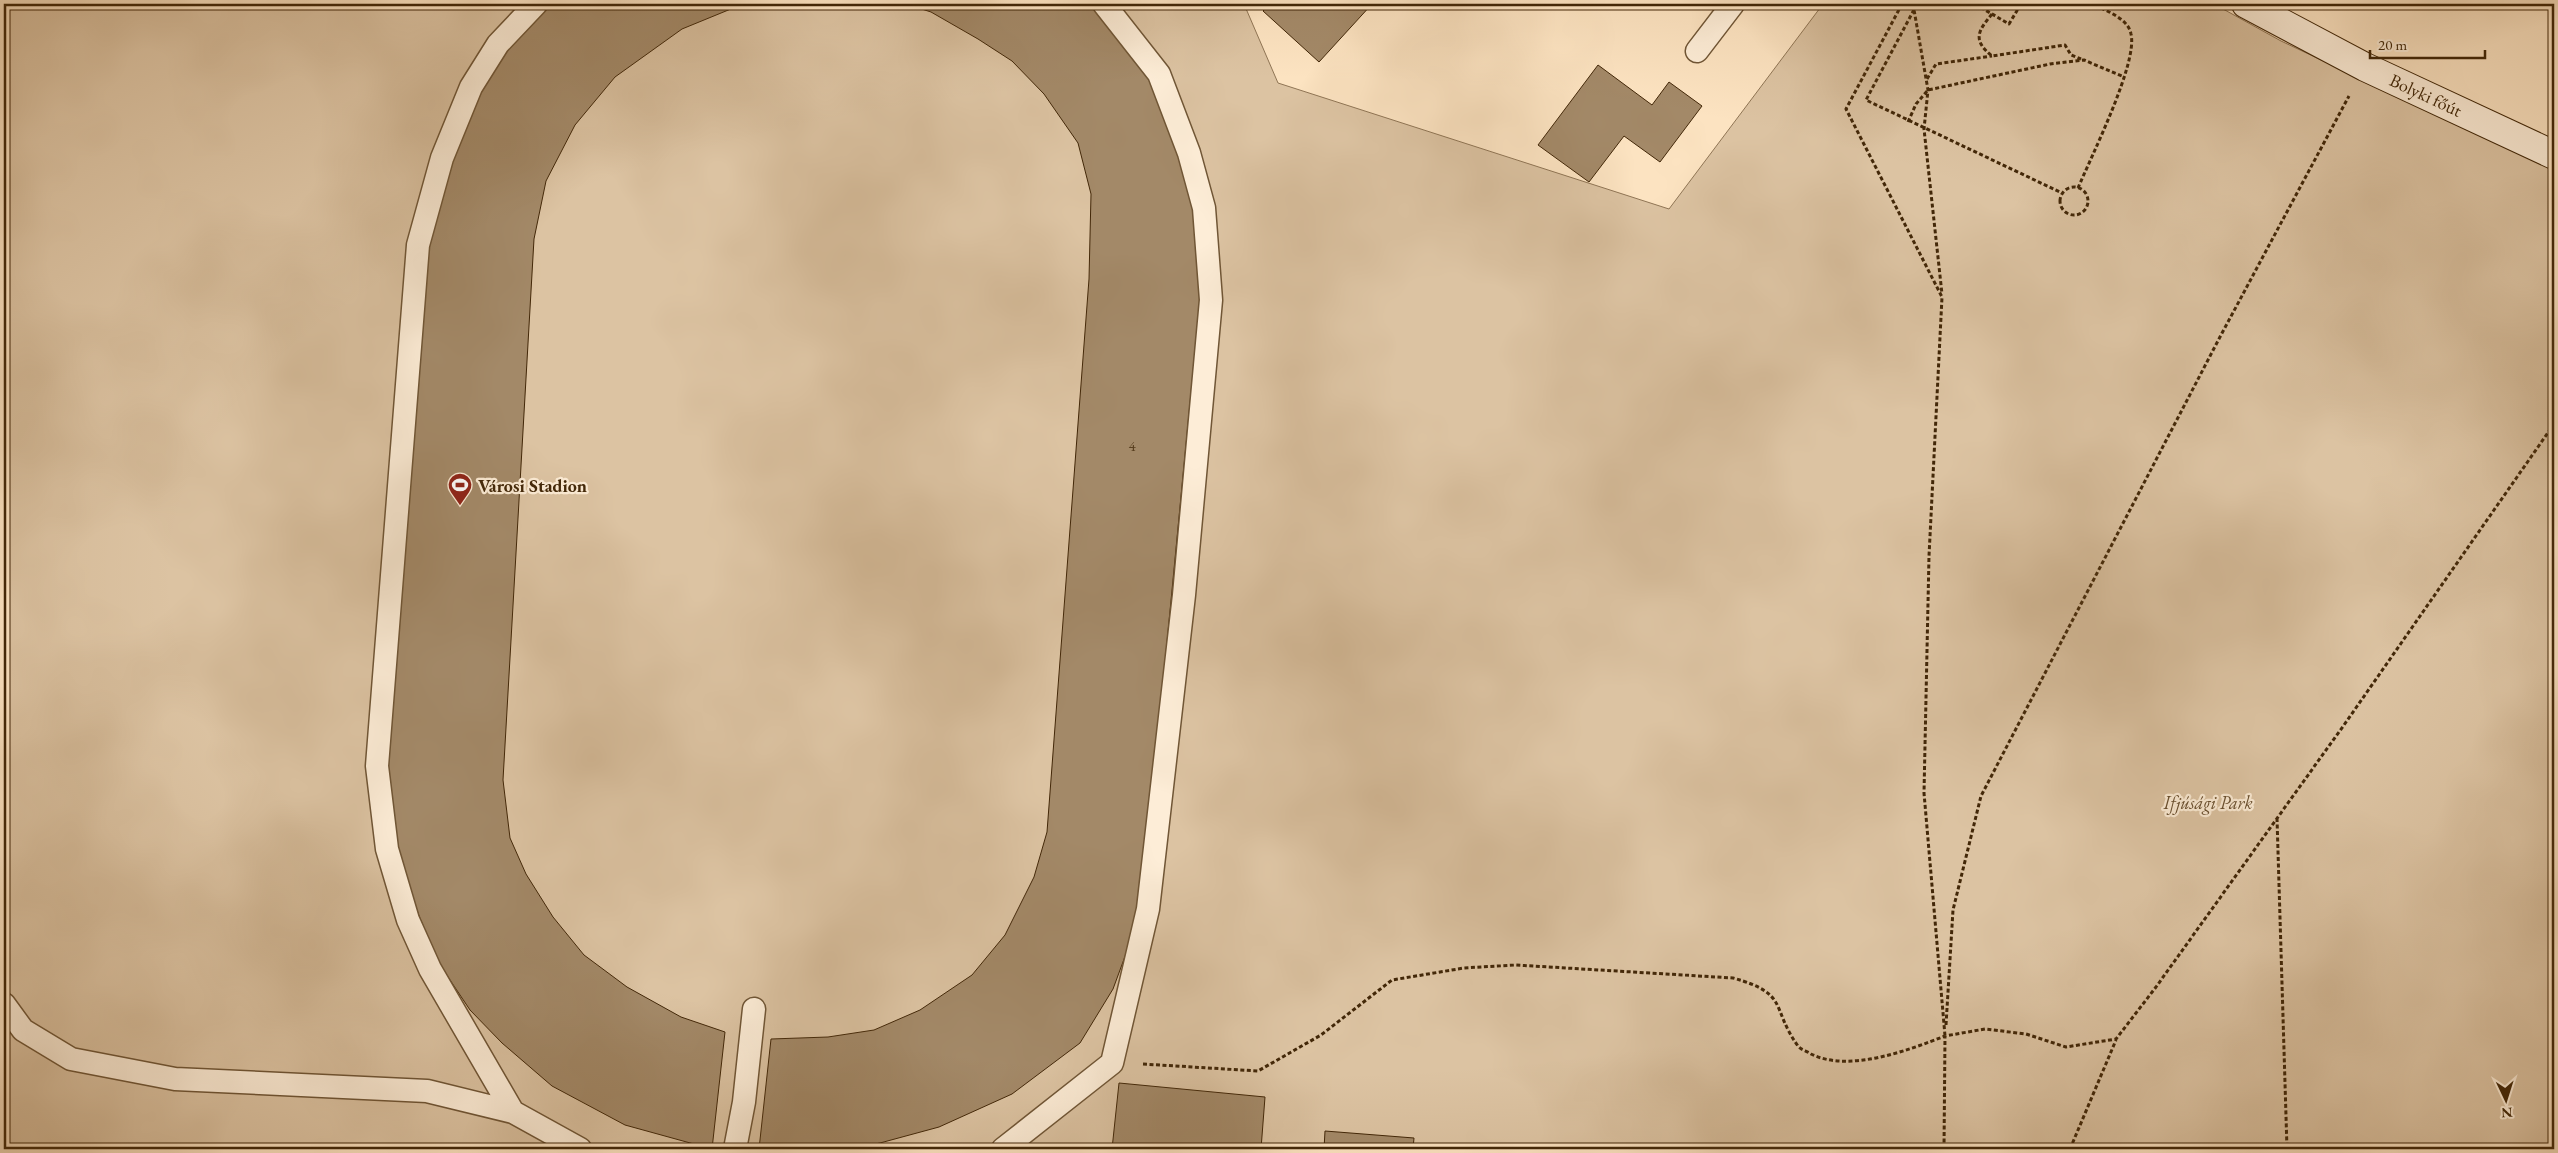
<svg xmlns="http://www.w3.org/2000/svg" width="2558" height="1153" viewBox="0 0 2558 1153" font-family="'EB Garamond',serif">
<rect width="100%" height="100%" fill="#fce3c1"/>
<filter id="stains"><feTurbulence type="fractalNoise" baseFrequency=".004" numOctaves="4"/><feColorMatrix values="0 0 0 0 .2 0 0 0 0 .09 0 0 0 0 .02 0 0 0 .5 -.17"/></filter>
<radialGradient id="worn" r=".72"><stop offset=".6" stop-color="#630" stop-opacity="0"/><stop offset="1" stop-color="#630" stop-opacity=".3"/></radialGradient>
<path fill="#dcc3a2" stroke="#8f7555" d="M4 4H1244L1278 83 1669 209 1823 4H2214L2281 41 2554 170V1149H4Z"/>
<path fill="#a38968" stroke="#422708" d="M542 4H743L682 29 615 77 575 125 546 181 534 239 503 780 510 838 526 874 553 917 584 955 627 987 681 1017 725 1032 712 1149 625 1125 552 1086 502 1043 470 1010 440 965 419 916 396 847 381 765 422 247 474 89Z
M906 4H1090L1098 10 1150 79 1177 148 1194 208 1200 299 1141 913 1113 989 1080 1043 1012 1094 939 1127 880 1143 850 1149H759L771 1039 828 1037 874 1030 920 1010 972 975 1005 935 1034 877 1047 832 1089 279 1091 194 1078 143 1044 94 1012 61 978 39 931 12Z
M1270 4H1372L1319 62 1263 11Z
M1598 65 1652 105 1669 82 1702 106 1660 162 1624 136 1589 182 1538 145Z
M1119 1083 1265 1097 1261 1149H1112Z
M1325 1131 1414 1138 1413 1149H1324Z"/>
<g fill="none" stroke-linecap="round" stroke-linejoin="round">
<defs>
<path id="lane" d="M1697 51 1733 4
M4 1004 23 1030 71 1059 175 1079 427 1091 513 1112 580 1149
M513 1112 430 969 408 920 387 849 377 766 418 245 442 158 471 87 498 44 536 4
M735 1149 744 1102 754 1009
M1003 1149 1112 1063 1148 909 1184 595 1211 300 1204 208 1189 153 1159 74 1104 4"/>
<path id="secondary" d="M2246 4 2365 67 2554 155"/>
</defs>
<use href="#lane" stroke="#705636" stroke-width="25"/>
<use href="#secondary" stroke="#422708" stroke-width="30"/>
<path stroke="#422708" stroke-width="3" stroke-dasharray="4 2.5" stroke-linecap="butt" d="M1902 4 1846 109 1942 297 1929 556 1924 793 1945 1036
M1913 4 1928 90 1924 129 1942 294
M1917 4 1866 100 2062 193
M1975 4 2009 24 2021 4
M1992 14C1978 31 1972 40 1992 56L2065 45 2071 55 2081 59
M1927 79 1936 64 1992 56
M1908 122 1916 104 1928 90 2050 64 2084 60 2124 77
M2060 201a14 14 0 1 1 28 0a14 14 0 1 1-28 0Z
M2078 188C2091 157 2138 63 2131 34 2128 18 2106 11 2093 4
M2277 818 2287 1149
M1946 1025 1953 910 1981 796 2221 335 2349 96
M1143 1064 1258 1071 1321 1035 1392 980 1464 968 1516 965 1733 978C1790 994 1770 1007 1798 1046 1801 1050 1807 1051 1811 1054 1849 1073 1909 1050 1945 1036
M1944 1149 1945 1036 1985 1029 2026 1034 2066 1047 2116 1039 2156 987 2344 725 2554 424
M2070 1149 2116 1040"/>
<use href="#lane" stroke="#fdedd7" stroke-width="22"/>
<use href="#secondary" stroke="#fdedd7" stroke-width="28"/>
</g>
<defs>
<symbol id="stadium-pin" viewBox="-11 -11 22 30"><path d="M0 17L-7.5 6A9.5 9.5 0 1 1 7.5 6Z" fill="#8f2418" stroke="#fdedd7"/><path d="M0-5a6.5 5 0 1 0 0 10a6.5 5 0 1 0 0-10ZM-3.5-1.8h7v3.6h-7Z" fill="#fff"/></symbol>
</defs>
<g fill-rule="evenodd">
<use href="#stadium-pin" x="446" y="471" width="28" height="38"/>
</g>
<g text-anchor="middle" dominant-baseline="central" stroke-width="4.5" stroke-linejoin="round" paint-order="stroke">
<g font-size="15" fill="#5a4020">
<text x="1132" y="445">4</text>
</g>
<g font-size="18" fill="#422708" stroke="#fdedd7">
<text transform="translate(2426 95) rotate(25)">Bolyki főút</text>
</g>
<g font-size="18" font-weight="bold" fill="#422708" stroke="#fdedd7" text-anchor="start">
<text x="478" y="485">Városi Stadion</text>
</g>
<g font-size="18" font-style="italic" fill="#684e2e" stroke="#fdedd7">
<text x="2208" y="802">Ifjúsági Park</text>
</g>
</g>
<rect width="2558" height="1153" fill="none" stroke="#fce3c1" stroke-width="20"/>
<rect x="5" y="5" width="2548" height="1143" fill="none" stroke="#422708" stroke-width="2.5"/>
<rect x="10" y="10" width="2538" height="1133" fill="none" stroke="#422708"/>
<g transform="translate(2506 1100) rotate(176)" stroke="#fdedd7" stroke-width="4" paint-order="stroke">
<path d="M0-4L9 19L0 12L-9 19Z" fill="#422708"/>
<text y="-8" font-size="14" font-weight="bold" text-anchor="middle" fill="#422708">N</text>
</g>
<path d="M2370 50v8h115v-8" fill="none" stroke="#422708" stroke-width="2.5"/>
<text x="2378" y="50" font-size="15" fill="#422708" stroke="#fdedd7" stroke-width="4" paint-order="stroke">20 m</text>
<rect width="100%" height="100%" filter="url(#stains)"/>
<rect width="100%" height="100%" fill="url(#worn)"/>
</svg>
